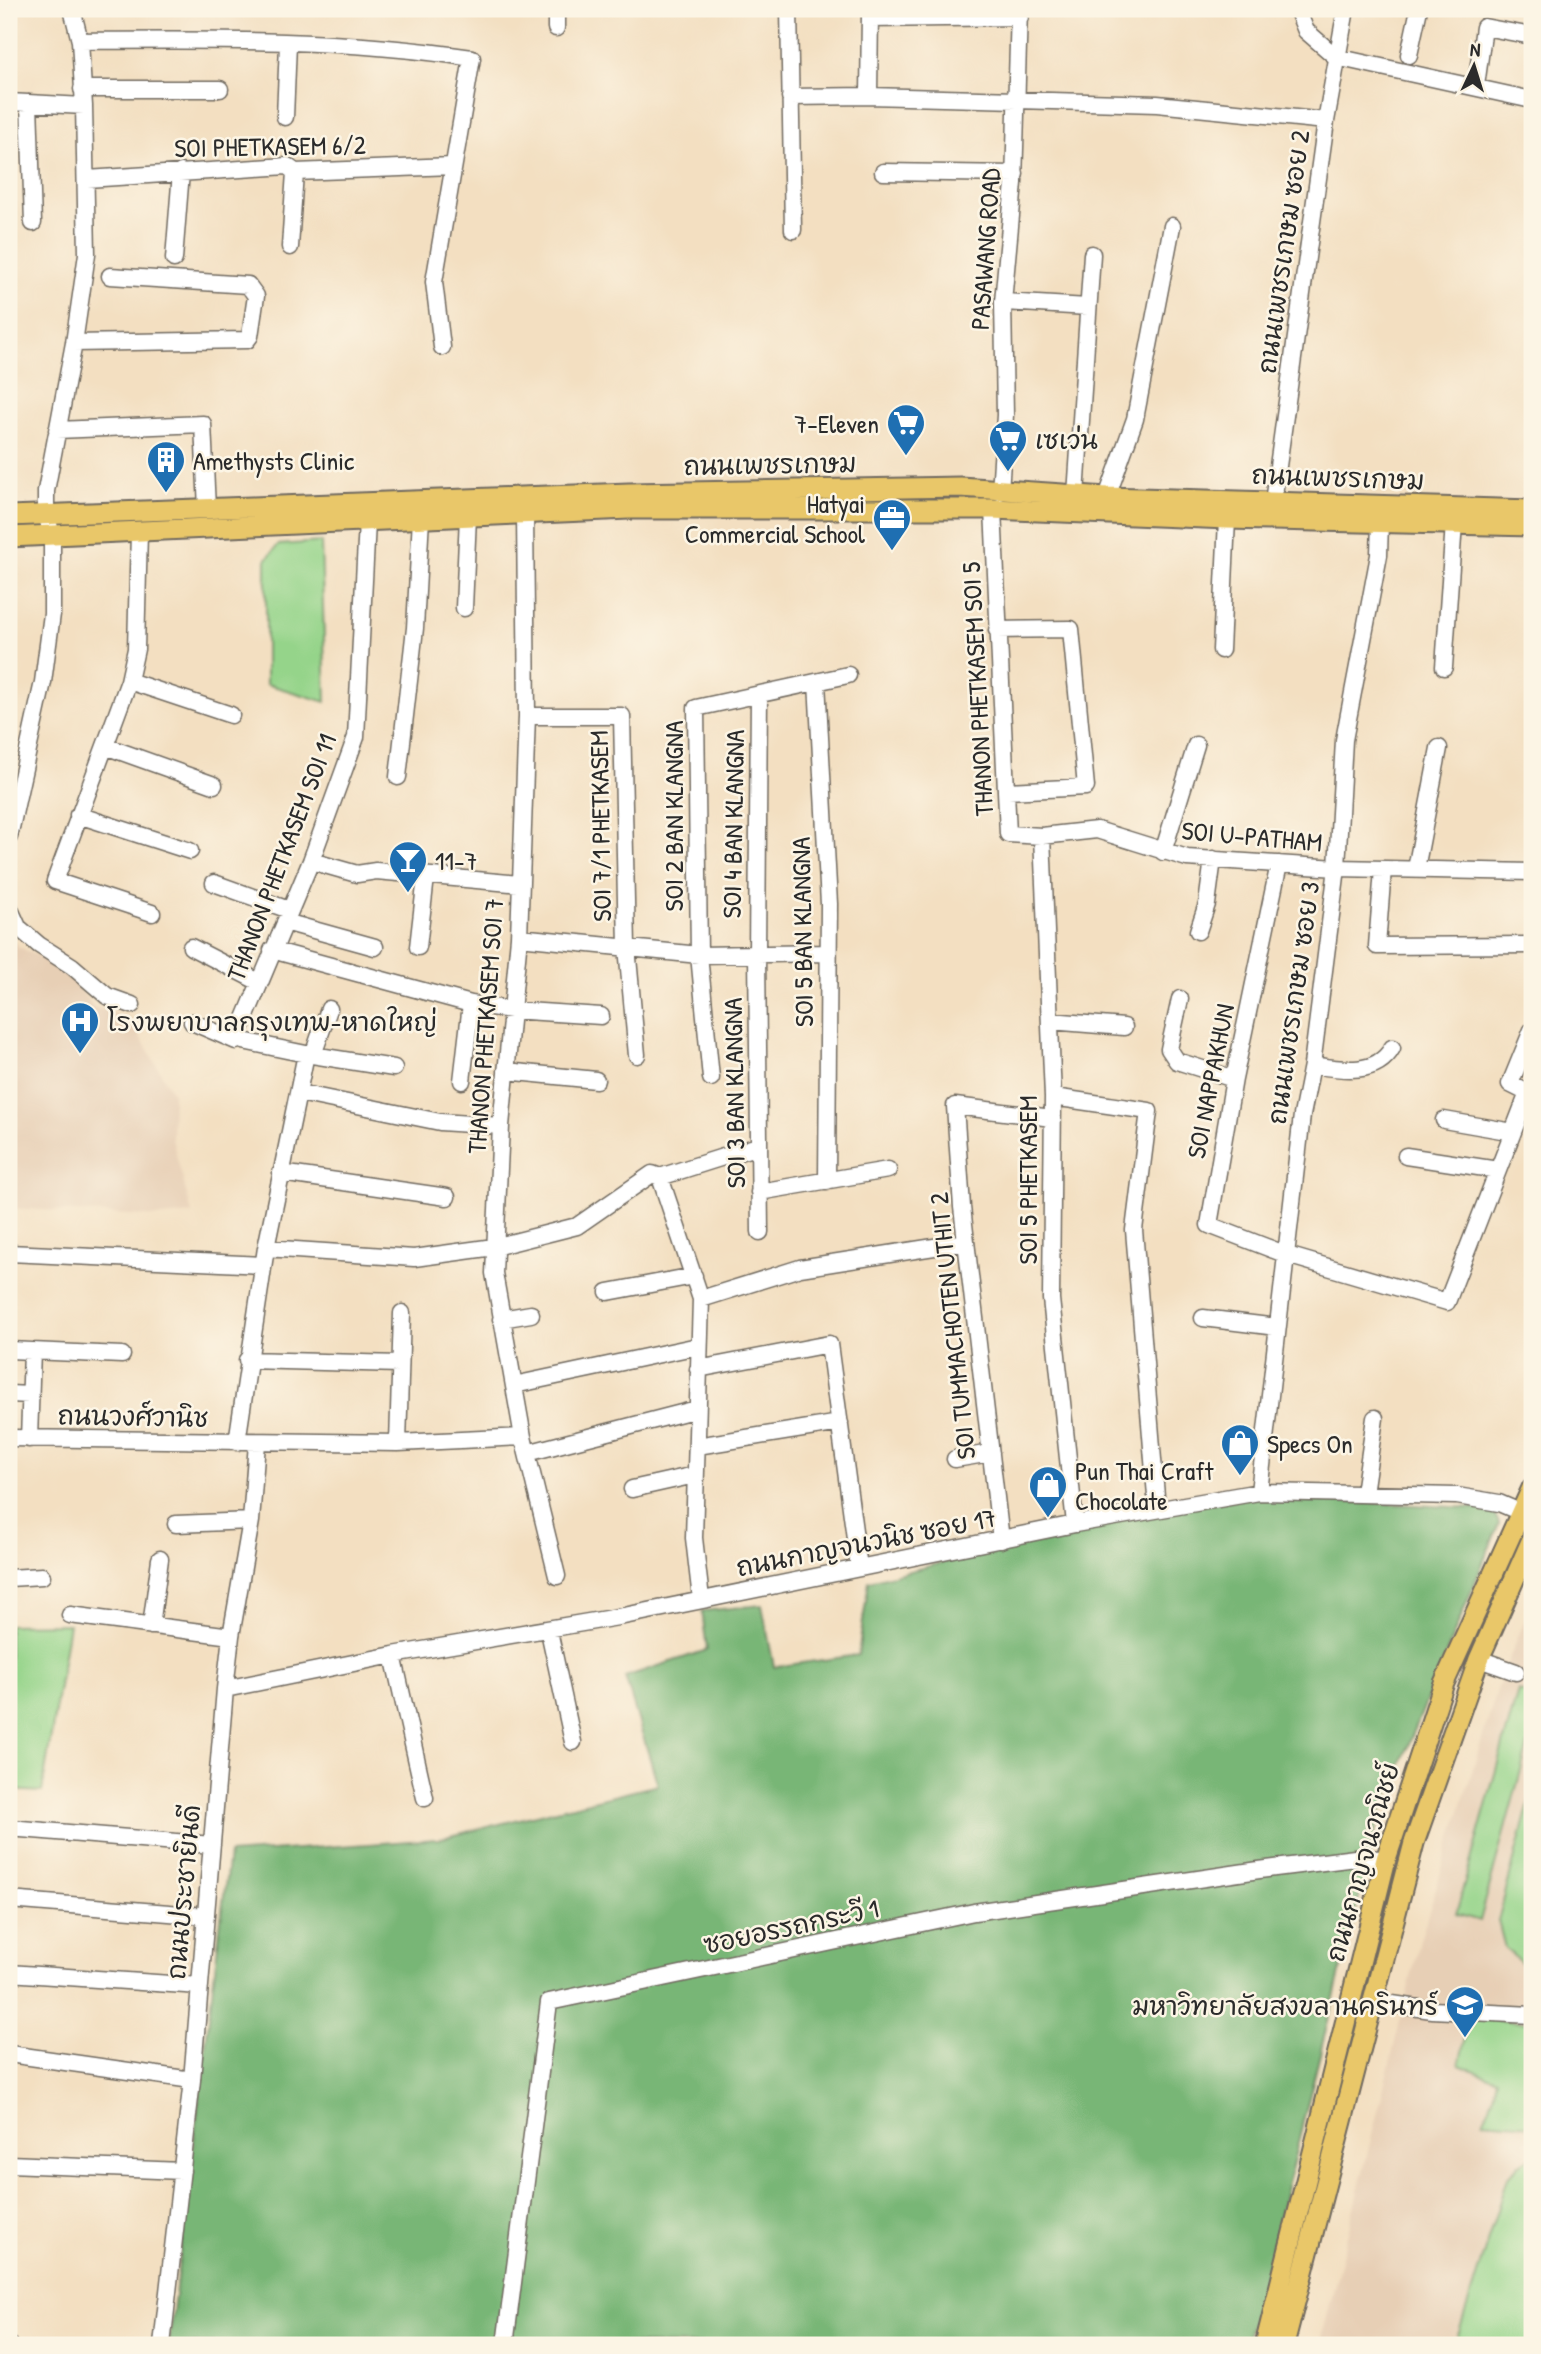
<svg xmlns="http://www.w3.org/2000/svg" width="1541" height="2354" viewBox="0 0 1541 2354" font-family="'Patrick Hand','Playpen Sans Thai',sans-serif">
<rect width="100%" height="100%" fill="#fcf5e5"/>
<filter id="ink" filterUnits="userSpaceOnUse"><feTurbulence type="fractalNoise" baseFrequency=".0143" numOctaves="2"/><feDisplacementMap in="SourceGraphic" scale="14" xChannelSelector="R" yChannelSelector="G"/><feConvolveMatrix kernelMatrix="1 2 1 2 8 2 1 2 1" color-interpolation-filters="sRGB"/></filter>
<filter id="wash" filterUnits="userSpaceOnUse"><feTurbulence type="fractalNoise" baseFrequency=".00686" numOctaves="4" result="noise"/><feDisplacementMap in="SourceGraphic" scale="28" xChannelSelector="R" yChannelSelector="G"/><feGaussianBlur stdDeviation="1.57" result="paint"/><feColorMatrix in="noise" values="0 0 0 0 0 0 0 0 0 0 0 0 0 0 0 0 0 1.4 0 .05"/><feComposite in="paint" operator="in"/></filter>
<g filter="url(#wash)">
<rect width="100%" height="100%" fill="#f3dfc1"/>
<path fill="#e7cfb5" d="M9 933 17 946 66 970 93 1007 129 1017 173 1094 172 1139 192 1214 161 1217 9 1208Z
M1532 1603V2345H1320L1421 1937 1500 1681Z"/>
<path fill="#95d48a" stroke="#60805a" stroke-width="2" d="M321 542 326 702 266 684V560L278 545Z
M69 1624 42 1792 9 1790V1625Z
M1518 1691 1532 1695V1730L1480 1921 1456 1914Z
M1532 1792V1973L1505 1948 1498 1921Z
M1469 2018 1532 2023V2125L1483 2121 1490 2107 1497 2079 1459 2065Z
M1532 2157V2345H1455L1507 2178 1519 2164Z"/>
<path fill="#78b676" stroke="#527050" stroke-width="2" d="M1249 1497 1493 1509 1499 1524 1379 1817 1256 2311 1244 2345 169 2344 229 1854 438 1839 658 1785 625 1677 707 1650 702 1611 762 1605 774 1667 858 1655 869 1581 1127 1517Z"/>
</g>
<g filter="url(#ink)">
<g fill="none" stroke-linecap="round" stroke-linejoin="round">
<defs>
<path id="minor" d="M556 9V28
M789 9 793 230
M1297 9 1306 31 1336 57 1532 100
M870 19 1020 17
M80 41C210 40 343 38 472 58L434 282 442 347
M1409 55 1419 9
M1476 86 1484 27 1532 36
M82 89H220
M869 96 870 11
M790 97 869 96 1157 104 1326 121
M9 102 84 106
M29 103 33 223
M285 117 288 44
M883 172 1015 174
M87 179 287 166 295 172 453 166
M290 247 295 172
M174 259 181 172
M1003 302 1088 307
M74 343 247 340 250 336 256 296 248 285 110 276
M57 430 203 424 207 509
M1000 492 1005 415 1003 302 1014 183 1019 9
M1076 495 1092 254
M1107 497 1135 419 1172 226
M1273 502 1326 121 1346 9
M993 509 1008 834 1042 836 1097 830 1187 858 1337 868 1532 872
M525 514 527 716 519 937 501 1126 494 1273 523 1437 557 1576
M139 532 136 649 129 681 55 881 152 913
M464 608 468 516
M997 630 1071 629 1086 787 1008 791
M1221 650 1227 519
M1444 667 1454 523
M129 681 231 715
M817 682 829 904 827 1181
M759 695 757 954 760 1232
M527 716H622L627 947 637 1055
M105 746 214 785
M398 777 415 628 421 518
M78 815 190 851
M1042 836 1053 1097 1051 1299 1075 1524
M9 837 43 682 52 614V535L46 514V491L74 343 87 254 84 106 80 41 72 9
M1163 852 1196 745
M311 861 357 874 376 871 520 884
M1279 864 1234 1079 1209 1225 1287 1255 1447 1302 1528 1093
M1383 869 1377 946 1532 945
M1416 869 1439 748
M214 883 289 910
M9 907 18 927 39 945 72 966 107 996 132 1005
M285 922 375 947
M1198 931 1207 904 1213 859
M519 937 699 955 828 953
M191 947 259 982
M418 947 426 877
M272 950 471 1004 511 1010 601 1016
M1180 999 1169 1049 1177 1061 1234 1079
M1050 1021 1124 1027
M192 1022 236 1041
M1532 1030 1510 1084 1532 1095
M306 1054 394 1068
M313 1055 329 1009
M1312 1065C1338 1069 1376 1077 1392 1048
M506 1071 596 1080
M711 1078 699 955 696 708 848 675
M462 1081 471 1004
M299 1093 440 1122 501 1126
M1053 1097 1149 1111 1134 1230 1157 1508
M1444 1120 1513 1132
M1406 1156 1498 1170
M281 1173 447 1197
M660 1177 701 1299 694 1538 701 1599
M759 1192 888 1170
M266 1248 414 1258 494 1247 577 1226 652 1174 660 1177 758 1146
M9 1253 263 1265
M608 1292 694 1276
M701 1299 800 1268 966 1242
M1203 1318 1277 1327
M501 1319 531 1314
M9 1350 122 1355
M247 1360 400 1364
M698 1369 829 1344 859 1568
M514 1385 698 1346
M9 1394 30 1395
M9 1438 398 1443 523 1437
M29 1439 32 1351
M237 1442 266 1248 306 1054 243 1041 238 1035 311 861 356 737 367 522
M398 1443 402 1313
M697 1446 840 1423
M527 1453 697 1409
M955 1459 991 1453
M632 1489 695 1475
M1259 1492 1302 1115 1312 1065 1337 868 1344 740 1379 555 1380 521
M1364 1493 1375 1418
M176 1524 251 1521
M1001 1540 962 1207 955 1106 1052 1118
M9 1578 42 1576
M70 1615 231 1636
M151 1626 160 1559
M549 1631 573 1742
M393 1655 425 1798
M1479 1659 1516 1672
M225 1689 393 1655 624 1616 1075 1524 1259 1492 1457 1496 1499 1503 1520 1512
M9 1828 212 1845
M9 1900 206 1916
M9 1973 200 1986
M1372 2001 1432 2010 1532 2015
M9 2054 192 2080
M9 2164 182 2171
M9 2345H10
M162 2345 192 2080 225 1689 231 1636 251 1521 257 1443
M505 2345 549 2002 974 1912 1259 1870 1355 1858 1386 1859"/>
<path id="major" d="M9 516 629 493 960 487 1107 497 1532 510
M9 537 629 509H993L1227 519 1532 526
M1265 2345 1386 1859 1444 1683 1532 1488
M1284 2345 1414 1843 1479 1659 1532 1539"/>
</defs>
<use href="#minor" stroke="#716a60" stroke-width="19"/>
<use href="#major" stroke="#716a60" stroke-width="23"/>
<use href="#minor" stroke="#fff" stroke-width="16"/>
<use href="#major" stroke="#e9c769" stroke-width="19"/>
</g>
</g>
<defs>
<symbol id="supermarket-pin" viewBox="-11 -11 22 30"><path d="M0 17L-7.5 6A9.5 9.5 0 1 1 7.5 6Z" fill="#1f6fb2" stroke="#fcf5e5"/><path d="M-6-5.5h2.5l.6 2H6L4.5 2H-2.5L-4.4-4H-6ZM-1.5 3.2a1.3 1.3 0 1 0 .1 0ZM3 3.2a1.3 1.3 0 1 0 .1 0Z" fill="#fff"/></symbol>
<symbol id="building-pin" viewBox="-11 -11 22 30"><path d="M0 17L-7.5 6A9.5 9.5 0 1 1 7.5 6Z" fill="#1f6fb2" stroke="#fcf5e5"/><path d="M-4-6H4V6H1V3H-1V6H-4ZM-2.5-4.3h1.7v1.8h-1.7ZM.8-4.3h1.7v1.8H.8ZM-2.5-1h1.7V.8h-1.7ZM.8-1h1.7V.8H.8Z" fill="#fff"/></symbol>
<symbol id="office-pin" viewBox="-11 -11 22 30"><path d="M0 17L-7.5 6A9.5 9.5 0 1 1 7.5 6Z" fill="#1f6fb2" stroke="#fcf5e5"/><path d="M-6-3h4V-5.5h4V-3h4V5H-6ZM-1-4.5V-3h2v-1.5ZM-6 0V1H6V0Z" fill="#fff"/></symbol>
<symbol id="bar-pin" viewBox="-11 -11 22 30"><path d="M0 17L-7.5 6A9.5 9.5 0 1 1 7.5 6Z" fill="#1f6fb2" stroke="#fcf5e5"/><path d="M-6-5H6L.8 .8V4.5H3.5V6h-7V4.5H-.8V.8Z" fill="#fff"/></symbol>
<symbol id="hospital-pin" viewBox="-11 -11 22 30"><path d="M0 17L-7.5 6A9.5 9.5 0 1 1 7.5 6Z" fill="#1f6fb2" stroke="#fcf5e5"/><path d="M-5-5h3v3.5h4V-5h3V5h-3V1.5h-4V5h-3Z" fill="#fff"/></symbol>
<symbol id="shop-pin" viewBox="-11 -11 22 30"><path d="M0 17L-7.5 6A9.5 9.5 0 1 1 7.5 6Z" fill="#1f6fb2" stroke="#fcf5e5"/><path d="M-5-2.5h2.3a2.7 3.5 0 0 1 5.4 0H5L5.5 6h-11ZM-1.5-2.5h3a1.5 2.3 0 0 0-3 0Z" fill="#fff"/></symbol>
<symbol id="university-pin" viewBox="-11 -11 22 30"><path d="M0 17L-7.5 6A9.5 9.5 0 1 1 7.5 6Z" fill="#1f6fb2" stroke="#fcf5e5"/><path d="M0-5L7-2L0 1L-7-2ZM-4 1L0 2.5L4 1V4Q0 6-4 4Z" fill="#fff"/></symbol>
</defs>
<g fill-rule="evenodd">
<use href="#supermarket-pin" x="884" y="401" width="44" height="60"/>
<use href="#supermarket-pin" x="986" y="417" width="44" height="60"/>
<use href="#building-pin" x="144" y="438" width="44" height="60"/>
<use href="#office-pin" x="870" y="496" width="44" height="60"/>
<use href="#bar-pin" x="386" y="838" width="44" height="60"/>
<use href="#hospital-pin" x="58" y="999" width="44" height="60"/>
<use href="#shop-pin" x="1218" y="1421" width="44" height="60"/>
<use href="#shop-pin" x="1026" y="1463" width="44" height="60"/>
<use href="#university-pin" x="1443" y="1983" width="44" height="60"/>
</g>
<g text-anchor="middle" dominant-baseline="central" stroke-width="5" stroke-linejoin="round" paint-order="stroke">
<g font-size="26" fill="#2b2b2b" stroke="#fcf5e5">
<text transform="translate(270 146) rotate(-1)">SOI PHETKASEM 6/2</text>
<text transform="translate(985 249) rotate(-86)">PASAWANG ROAD</text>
<text transform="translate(1283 252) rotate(-82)">ถนนเพชรเกษม ซอย 2</text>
<text transform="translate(770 464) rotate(-1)">ถนนเพชรเกษม</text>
<text transform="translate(1338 477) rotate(2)">ถนนเพชรเกษม</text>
<text transform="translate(977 689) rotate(-93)">THANON PHETKASEM SOI 5</text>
<text transform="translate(673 816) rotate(-90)">SOI 2 BAN KLANGNA</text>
<text transform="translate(733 824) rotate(-89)">SOI 4 BAN KLANGNA</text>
<text transform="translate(600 826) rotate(-91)">SOI 7/1 PHETKASEM</text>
<text transform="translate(1252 836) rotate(5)">SOI U-PATHAM</text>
<text transform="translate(281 857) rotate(-69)">THANON PHETKASEM SOI 11</text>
<text transform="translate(802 932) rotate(-91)">SOI 5 BAN KLANGNA</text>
<text transform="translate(1293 1003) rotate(-82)">ถนนเพชรเกษม ซอย 3</text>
<text transform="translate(485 1026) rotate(-86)">THANON PHETKASEM SOI 7</text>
<text transform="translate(1210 1081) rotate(-79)">SOI NAPPAKHUN</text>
<text transform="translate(734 1093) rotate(-91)">SOI 3 BAN KLANGNA</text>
<text transform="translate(1027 1180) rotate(-90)">SOI 5 PHETKASEM</text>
<text transform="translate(952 1326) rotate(-96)">SOI TUMMACHOTEN UTHIT 2</text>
<text transform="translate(133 1416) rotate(1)">ถนนวงศ์วานิช</text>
<text transform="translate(866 1542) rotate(-11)">ถนนกาญจนวนิช ซอย 17</text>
<text transform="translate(1362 1862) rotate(-74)">ถนนกาญจนวณิชย์</text>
<text transform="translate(183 1892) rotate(-85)">ถนนประชายินดี</text>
<text transform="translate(791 1926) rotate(-12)">ซอยอรรถกระวี 1</text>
</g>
<g font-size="26" fill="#2b2b2b" stroke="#fcf5e5" text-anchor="start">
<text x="879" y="423" text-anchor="end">7-Eleven</text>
<text x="1035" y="439">เซเว่น</text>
<text x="193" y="460">Amethysts Clinic</text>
<text x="865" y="503" text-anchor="end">Hatyai<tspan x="865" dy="30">Commercial School</tspan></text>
<text x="435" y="860">11-7</text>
<text x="107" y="1021">โรงพยาบาลกรุงเทพ-หาดใหญ่</text>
<text x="1267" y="1443">Specs On</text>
<text x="1075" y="1470">Pun Thai Craft<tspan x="1075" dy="30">Chocolate</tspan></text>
<text x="1438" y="2005" text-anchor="end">มหาวิทยาลัยสงขลานครินทร์</text>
</g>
</g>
<rect width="1541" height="2354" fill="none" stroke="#fcf5e5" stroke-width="35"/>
<g transform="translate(1474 66) rotate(4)" stroke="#fcf5e5" stroke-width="5" paint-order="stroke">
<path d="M0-5L12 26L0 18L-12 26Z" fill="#2b2b2b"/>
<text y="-10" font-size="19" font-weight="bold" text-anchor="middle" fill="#2b2b2b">N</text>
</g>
</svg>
